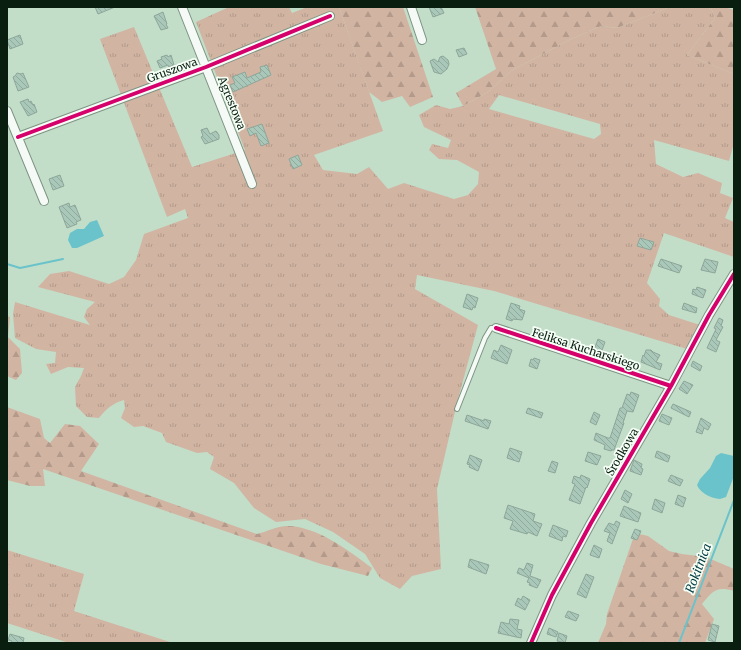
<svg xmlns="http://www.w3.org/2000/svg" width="741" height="650" viewBox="0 0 741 650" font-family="Merriweather,serif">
<defs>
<pattern id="grass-tufts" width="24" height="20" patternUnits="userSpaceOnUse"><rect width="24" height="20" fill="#d2b4a2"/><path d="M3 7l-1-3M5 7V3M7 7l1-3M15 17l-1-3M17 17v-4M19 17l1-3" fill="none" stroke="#b39a8a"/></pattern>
<pattern id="forest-firs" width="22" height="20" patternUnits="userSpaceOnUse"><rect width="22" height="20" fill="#d2b4a2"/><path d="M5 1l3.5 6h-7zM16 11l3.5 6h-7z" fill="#b39a8a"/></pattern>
<pattern id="building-back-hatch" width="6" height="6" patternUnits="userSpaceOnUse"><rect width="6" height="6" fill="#a9c8b9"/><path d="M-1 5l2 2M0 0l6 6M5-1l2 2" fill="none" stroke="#90ab9e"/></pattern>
</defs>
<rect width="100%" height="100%" fill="#c2dec8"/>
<path fill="url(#grass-tufts)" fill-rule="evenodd" d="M229 7H289L292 13 307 7H339L383 131 314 155 323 170 357 174 369 167 388 189 404 183 454 199 468 195 478 184 479 172 457 160 439 159 429 150 432 144 448 148 451 140 424 127 419 115 436 105 450 109 463 106 488 92 511 71 569 40 601 26 617 28 670 7H707L712 10 715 18 687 55 734 74V143L729 161 654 140 656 164 683 177 698 173 722 183 720 193 733 198 725 218 734 222V257L664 233 647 283 660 299 659 306 669 315 700 325 687 349 494 291 417 275 415 289 478 325 457 403 437 489 441 569 412 576 400 589 380 578 365 554 333 532 305 519 276 522 254 508 234 483 210 469 214 457 207 452 197 453 166 442 162 433 143 426 134 427 121 418 125 408 124 400C113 403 106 409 99 418L87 417 76 406 75 387 81 376 84 368 68 367 51 374 46 364 55 363 56 352 36 349 15 338 13 314 15 302 90 325 84 317 87 309 95 302 38 287 50 274 69 271 109 284 124 277 136 260 144 234 188 218 185 209 167 217 100 39 134 27 192 167 245 150 196 22ZM499 95 600 124 601 134 594 139 489 109Z
M7 550 84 574 74 611 173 643H69L7 623Z"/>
<path fill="url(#forest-firs)" d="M339 7H403L433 97 410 107 402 96 382 102 369 92Z
M475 7H670L617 28 601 26 569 40 511 71 488 92 463 106 456 93 496 69Z
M707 7H725L734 10V74L687 55 715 18 712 10Z
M7 316 10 317 8 337 20 349 22 373 16 380 7 376Z
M7 407 40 419 44 438 50 443 65 424 80 426 99 444 81 471 257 534C266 532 277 526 287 526 317 526 349 551 372 568L368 576 321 564 43 469 45 486H30L7 480Z
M635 533 648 536 669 551 682 554 706 557 734 569V591C716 586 713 591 702 604L714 619 705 643H598L606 624 607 614Z"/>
<path fill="#6ac3ca" d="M97 220 104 236 77 248H72L68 240 70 233 77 229H84L90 222Z
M721 453 734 456V476L726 497 720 499C711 498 701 494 697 485L700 479 710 468 716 456Z"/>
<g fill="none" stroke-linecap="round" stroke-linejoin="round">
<path stroke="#6ac3ca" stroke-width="2" d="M7 264 20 268 63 259
M679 643 734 500"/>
</g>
<path fill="url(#building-back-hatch)" stroke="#8da699" d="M95 7H115L98 14Z
M429 7H441L444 13 433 17Z
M163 12 167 24H166L168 28 161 30 154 16Z
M20 35 23 44 10 49 7 40Z
M464 48 467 54 459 57 456 50Z
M167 55 168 57 171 55 174 65 169 67 168 65 160 68 157 61 162 59 161 57Z
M443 56 448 60 449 64 447 69 441 74 434 72 430 61 434 59 438 62 440 57Z
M267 65 271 75 233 92 230 85 235 83 232 77 245 72 247 78 261 72 260 67Z
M17 73 21 74 23 73 29 87 18 91 13 77 15 76Z
M28 99 29 102 31 101 33 105 34 104 37 112 28 116 20 102Z
M262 124 269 143 261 146 256 133 250 136 247 129Z
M207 128 210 134 216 131 219 135V139L205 144 201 137 203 136 201 130Z
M298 155 302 165 293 169 289 159Z
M60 175 64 186 53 190 49 179Z
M69 203 70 207 75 205 81 220 76 222 77 224 67 228 59 207Z
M640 238 654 242 651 250 637 246Z
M661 259 682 266 679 273 658 266Z
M705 259 718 262 715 273 701 270Z
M697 287 706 290 703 298 692 294 693 289 696 290Z
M467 294 478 298 475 308 473 307 472 310 463 307Z
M511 303 520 306 519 309 525 311 522 320 513 319 512 321 506 319Z
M684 303 697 308 696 313 682 309Z
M719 318 723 320 721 326 723 327 716 340 720 342 716 352 707 348 716 329 714 328Z
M598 339 605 342 601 353 594 350Z
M501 345 512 350 507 364 491 358 494 350 498 352Z
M646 350H651L653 352 660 355 656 362 662 364 660 370 641 362 643 355 644 356Z
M534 358 540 360 537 369 529 366 531 359 533 360Z
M693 361 702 366 700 371 691 366Z
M684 381 693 385 687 394 679 389Z
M631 392 639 395 633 412 627 411 623 423H624L614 450H612L611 451 604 449 605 445 594 440 596 433 608 438H610L620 408H622L627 394 630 395Z
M673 404 691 412 689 417 671 408Z
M528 408 543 413 541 418 526 413Z
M594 412 600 415 596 425 590 422Z
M662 414 672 418 669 425 659 421Z
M467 415 484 421V419L491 421 488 429 465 421Z
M701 418 711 424 708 430 704 428 702 434 696 432Z
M510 448 522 452 519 462 507 458Z
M657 451 670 456 668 462 655 457Z
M588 452 601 456 597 465 585 461Z
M470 455 482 460 478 471 469 467 470 465 467 464Z
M634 460 642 464 641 468 643 469 641 475 630 471Z
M552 461 558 463 555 473 548 471Z
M581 475 590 479 587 488 586 487 580 504 569 500 575 484 572 483 574 476 580 478Z
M671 475 683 480 680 486 668 481Z
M625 490 632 494 628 503 621 499Z
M678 495 686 498 683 507 675 504Z
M655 499 665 503 662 513 652 509Z
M508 505 535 514 533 521 542 524 537 536 528 532 527 534 510 529 513 521 504 518Z
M624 506 641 513 638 522 620 516Z
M616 521 620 523 612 544 607 541 610 533 604 531 609 523 614 525Z
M553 525 568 531 566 537 563 536 562 541 549 536Z
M635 529 641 531 637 540 631 538Z
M594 545 602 549 599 558 590 555Z
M470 559 489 565 486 574 468 567Z
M527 563 533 565 530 576 541 580 537 588 529 585 530 583 527 582 529 578 517 573 519 568 524 570Z
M586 574 594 577 586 598 577 594Z
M523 596 530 600 525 610 515 605 518 598 521 600Z
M568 611 579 615 576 621 565 617Z
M510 619 519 620 517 629 522 630 521 638 498 633 501 622 509 624Z
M712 624 719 626 715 642 708 640Z
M549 628 558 632 556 637 547 634Z
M559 633 567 636 565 643 557 641Z
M10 634 24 638 23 643H11L12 641 8 640Z"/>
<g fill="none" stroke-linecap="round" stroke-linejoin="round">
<defs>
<path id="lane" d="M457 409 485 338 491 328H496"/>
<path id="street" d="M182 7 252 184
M411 7 422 40
M7 111 44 201
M18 137 206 67 330 16
M496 328 671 386
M531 643 552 595 591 523 671 386 709 315 734 274"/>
</defs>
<use href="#lane" stroke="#7e9483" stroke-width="6"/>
<use href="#street" stroke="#7e9483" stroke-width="10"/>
<use href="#lane" stroke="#f6faf7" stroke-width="4"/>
<use href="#street" stroke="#f6faf7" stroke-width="8"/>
<defs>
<path id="cycleway" d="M18 137 206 67 330 16
M496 328 671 386
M531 643 552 595 591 523 671 386 709 315 734 274"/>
</defs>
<use href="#cycleway" stroke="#f5fff6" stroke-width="6"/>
<use href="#cycleway" stroke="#d6006c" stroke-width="4"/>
</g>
<g text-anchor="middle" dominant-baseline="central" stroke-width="3.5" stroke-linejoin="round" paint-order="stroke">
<g font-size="11" fill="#0a1e10" stroke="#f5fff6">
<text transform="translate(172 70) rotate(-20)">Gruszowa</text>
<text transform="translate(232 103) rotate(68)">Agrestowa</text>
<text transform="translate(586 349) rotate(18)">Feliksa Kucharskiego</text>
<text transform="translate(622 452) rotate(-60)">Środkowa</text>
</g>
<g font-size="12" font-style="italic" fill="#003840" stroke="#f5fff6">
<text transform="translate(698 568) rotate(-69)">Rokitnica</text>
</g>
</g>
<rect width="741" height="650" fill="none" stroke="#0a1e10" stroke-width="16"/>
</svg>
